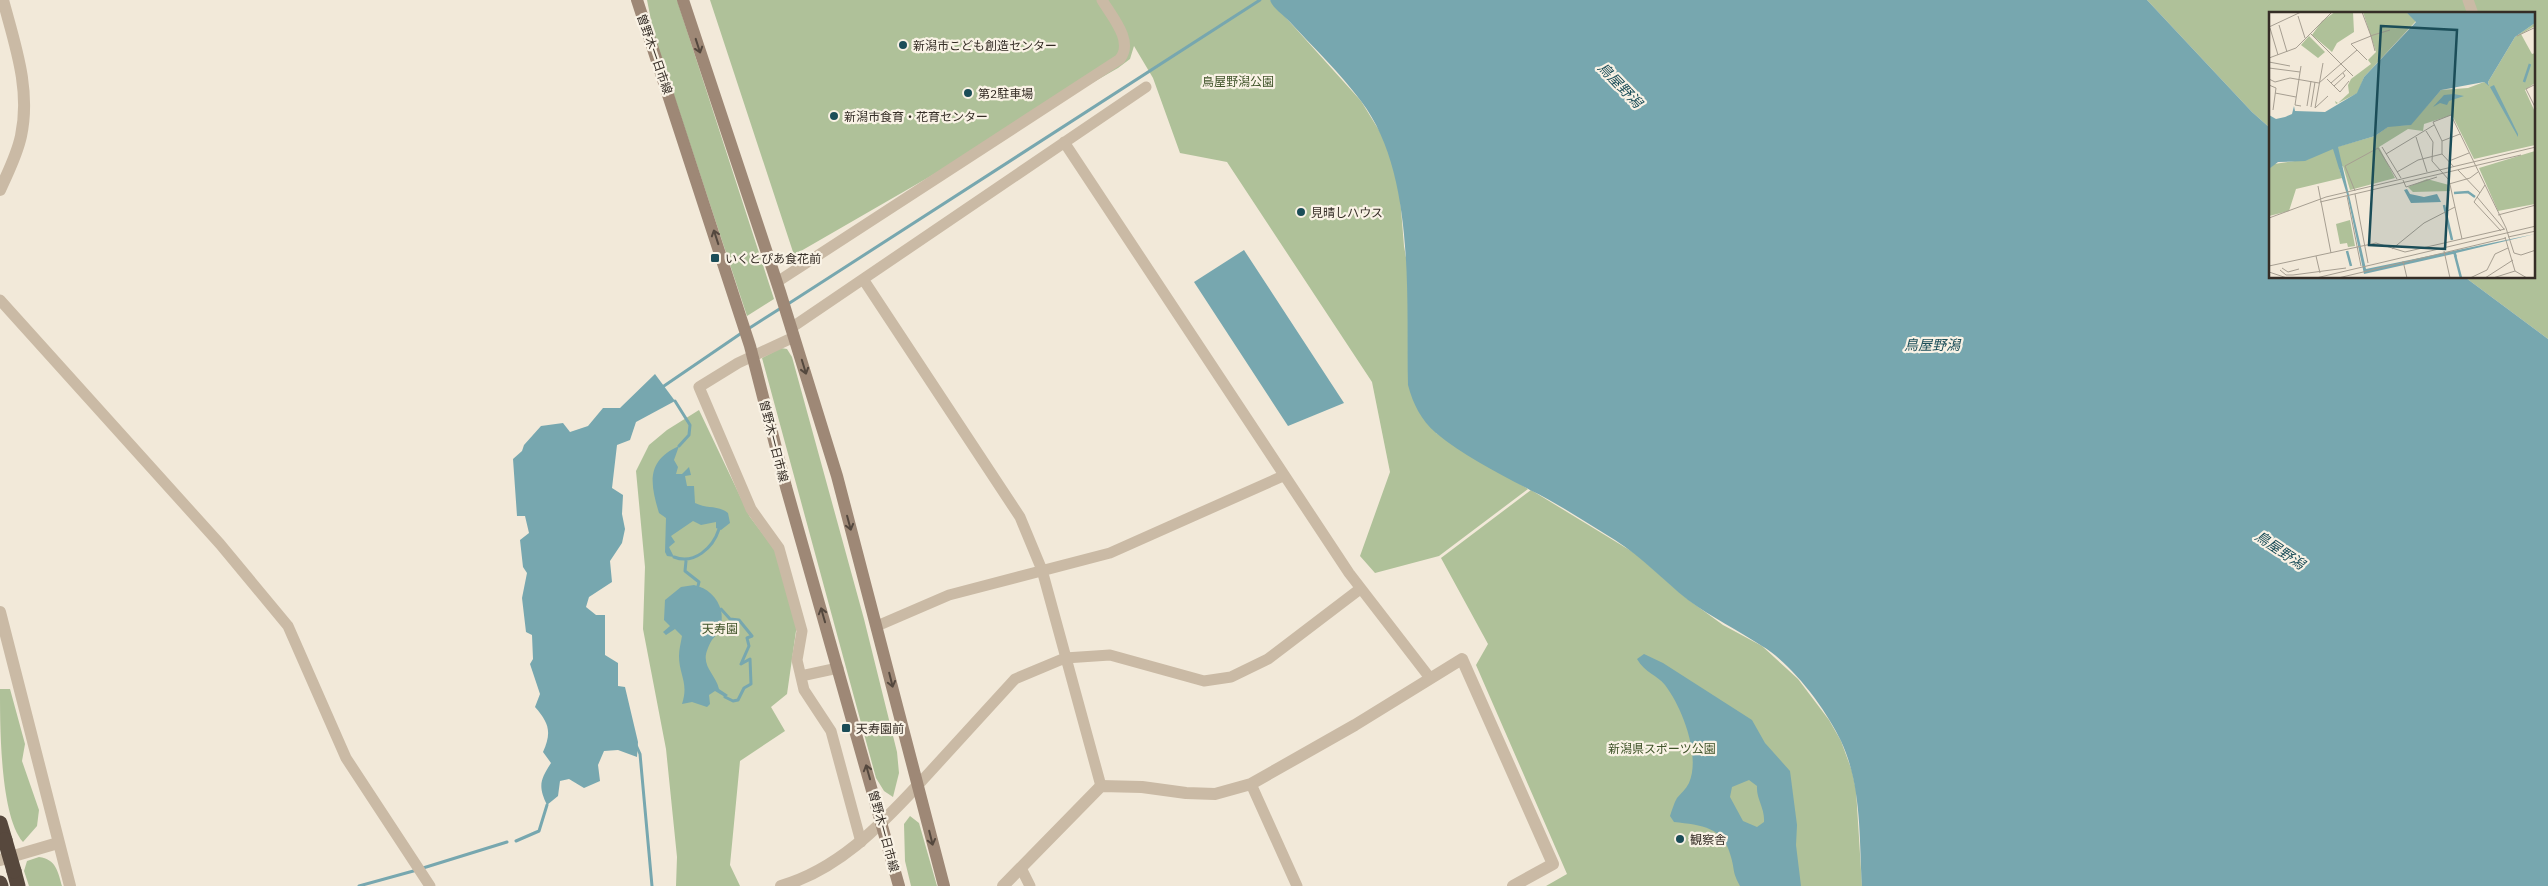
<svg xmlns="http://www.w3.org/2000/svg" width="2548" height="886" viewBox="0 0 2548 886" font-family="'IBM Plex Sans','Noto Sans JP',sans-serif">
<rect width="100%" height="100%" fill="#f2e9d9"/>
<path fill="#afc199" d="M647 0H677L774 299 747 316 654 35Z
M710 0H1270L1361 101 1385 140 1393 163 1400 197 1404 246 1436 433 1528 489 1439 556 1375 573 1360 556 1390 472 1372 382 1227 162 1180 153 1153 78 1134 46 1130 59 1118 68 794 255Z
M2147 0H2548V339L2466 278H2534V14H2270V128L2252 112Z
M781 348 787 349 792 357 864 619 897 752 899 773 893 797 884 791 876 778 762 358Z
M699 410 750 517 775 550 797 624 787 694 771 707 785 731 740 761 730 865 740 886H676L677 857 666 749 643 629 645 567 636 471 649 445 667 430Z
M1531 490 1636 554 1686 598 1723 625 1762 646 1798 679 1829 720 1841 741 1852 771 1856 790 1862 886H1546L1567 874 1476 665 1488 644 1441 558Z
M0 689H10L25 744 22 761 39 810 37 826 23 842C0 816 0 726 0 689Z
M910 816 919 823 937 886H911L905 861 904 824Z
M39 857C56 859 58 872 62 886H29L24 871 27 861Z"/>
<path fill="#77a7af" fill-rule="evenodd" d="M1270 0H2147L2252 112 2270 128V278H2466L2548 339V886H1862C1859 837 1862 786 1841 741 1826 709 1792 664 1762 646 1736 629 1713 618 1688 600 1663 580 1642 557 1615 540 1587 523 1559 504 1530 490 1500 474 1462 455 1436 433 1421 420 1413 404 1408 385 1406 298 1416 173 1361 101 1340 73 1314 48 1290 22 1284 15 1273 9 1270 0Z
M1244 250 1344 403 1288 426 1194 282Z
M655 374 675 401 636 422 630 440 617 445 612 488 623 495 622 514 625 529 622 543 610 561 612 582 589 597 586 607 596 615H605V655L618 663V686L625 687 638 742 637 757 618 750 604 751 598 765 600 781 584 788 569 779 560 781 558 796 547 805C538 786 540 780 551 763L543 752C552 732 549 723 535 707L540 694 530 664 533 659 532 635 526 632 522 598 527 573 523 567 520 540 529 533 525 516H517L513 459 522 451 524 445 541 426 563 423 570 432 588 426 603 408H620Z
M679 446 674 460 678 467 676 474H682L689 467 691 475 685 476 687 486H694L695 503C707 509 718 505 728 513L730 523 721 530 716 528V522L701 525 693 521 671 536 675 542 669 547 674 557 667 556 665 552 666 518 659 513C650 483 646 461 679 446Z
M694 585C707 588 718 597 721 611 723 618 720 623 723 630 715 635 711 640 708 648 700 666 715 673 719 689L728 695 725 697 715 691 709 695 710 704 707 707 692 702 682 704C689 683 679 675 679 656 679 649 681 642 682 636L675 629 666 635 663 632 670 626 664 620 665 600 681 587Z
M1644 654 1663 663 1752 720 1765 743 1790 771 1797 825 1796 845 1801 886H1740C1732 871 1735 871 1731 857 1724 827 1702 825 1674 822L1670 816C1672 810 1674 803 1677 798 1681 793 1686 789 1689 783 1701 756 1682 707 1665 685 1657 675 1645 673 1637 659ZM1749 780 1757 786C1756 799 1765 808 1764 822L1757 827 1743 821 1730 797 1732 787Z"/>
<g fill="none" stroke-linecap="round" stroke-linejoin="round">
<path stroke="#77a7af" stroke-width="3" d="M788 304 1260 0
M748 329 781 308
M661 388 743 332
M675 401 690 425 689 435 679 446
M674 557C694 565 713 548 719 529
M686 561 685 571 699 582 698 586
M721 609 730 619 739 620 752 636 747 638 749 646 741 664 750 659 751 684 744 688 738 700 733 701 725 697
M636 745 640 754 652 886
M516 841 539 831 547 805
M423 868 507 842
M359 886 417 870"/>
<path stroke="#cabaa5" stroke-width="11" d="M2468 0 2473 14
M1064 142 1349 573 1430 678
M863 279 1020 517 1042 570 1101 786
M777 282 1120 59C1134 41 1112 17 1102 0
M0 300 220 544 288 626 346 758 430 886
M791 328 1146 87
M794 337 738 363 699 387 751 509 779 548 802 631 797 660 804 690 831 731 861 842
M877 626 949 595 1110 553 1283 476
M801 676 838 668
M1251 784 1297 886
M918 785 1015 679 1065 658 1110 655 1204 681 1231 677 1268 659 1360 589
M1021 868 1030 886"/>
<path stroke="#cabaa5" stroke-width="12" d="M0 190C8 172 17 155 21 136 31 89 15 45 3 0
M0 612 70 886
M0 860 58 843
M781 886C837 870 879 827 918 785
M1003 886 1101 786 1142 787 1186 793 1215 794 1251 784 1355 725 1462 659 1553 864 1513 886"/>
<path stroke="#9e8876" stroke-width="12" d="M637 0 750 346 786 487 899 886
M683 0 780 292 837 476 944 886"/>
<path stroke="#57483d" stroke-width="15" d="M0 823 5 840
M14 871 18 886
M0 883 1 886"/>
<path stroke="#57483d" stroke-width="15" d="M5 840 14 871"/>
</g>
<defs><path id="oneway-shaft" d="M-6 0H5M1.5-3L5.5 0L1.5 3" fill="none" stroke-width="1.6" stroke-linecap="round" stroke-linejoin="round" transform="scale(1.25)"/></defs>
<g stroke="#54483e">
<use href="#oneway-shaft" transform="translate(698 46) rotate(72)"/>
<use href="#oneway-shaft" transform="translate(716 237) rotate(-108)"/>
<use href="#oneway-shaft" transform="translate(804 367) rotate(73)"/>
<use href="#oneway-shaft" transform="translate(849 523) rotate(75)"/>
<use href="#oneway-shaft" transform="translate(823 615) rotate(-106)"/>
<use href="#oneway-shaft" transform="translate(891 680) rotate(76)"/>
<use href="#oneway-shaft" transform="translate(868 772) rotate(-106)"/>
<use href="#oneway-shaft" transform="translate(931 838) rotate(76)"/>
</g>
<g fill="#1b4d58" stroke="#f9f2e5" stroke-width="2">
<circle cx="903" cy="45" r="5"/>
<circle cx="968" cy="93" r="5"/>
<circle cx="834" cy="116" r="5"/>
<circle cx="1301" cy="212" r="5"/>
<rect x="710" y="253" width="10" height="10" rx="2.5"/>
<rect x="841" y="723" width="10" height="10" rx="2.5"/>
<circle cx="1680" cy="839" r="5"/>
</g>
<g text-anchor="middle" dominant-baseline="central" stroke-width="4.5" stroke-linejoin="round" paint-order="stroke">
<g font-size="12" fill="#352d26" stroke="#f9f2e5" text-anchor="start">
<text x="913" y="45">新潟市こども創造センター</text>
<text x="978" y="93">第2駐車場</text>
<text x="844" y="116">新潟市食育・花育センター</text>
<text x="1311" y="212">見晴しハウス</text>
<text x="725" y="258">いくとぴあ食花前</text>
<text x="856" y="728">天寿園前</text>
<text x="1690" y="839">観察舎</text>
</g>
<g font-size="12" fill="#352d26" stroke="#f9f2e5">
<text transform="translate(655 54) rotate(71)">曽野木一日市線</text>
<text transform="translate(774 441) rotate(76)">曽野木一日市線</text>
<text transform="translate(884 831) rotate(75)">曽野木一日市線</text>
</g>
<g font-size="12" fill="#40542a" stroke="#f9f2e5">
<text x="1238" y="81">鳥屋野潟公園</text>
<text x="720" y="628">天寿園</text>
<text x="1662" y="748">新潟県スポーツ公園</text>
</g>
<g font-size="14" font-style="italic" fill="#1b4d58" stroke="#f9f2e5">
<text transform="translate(1620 85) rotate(46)">鳥屋野潟</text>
<text x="1932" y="345">鳥屋野潟</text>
<text transform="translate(2280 550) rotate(34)">鳥屋野潟</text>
</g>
</g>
<g transform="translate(2269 12)">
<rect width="266" height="266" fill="#f2e9d9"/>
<path d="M66 0H84L85 20 68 31 63 40 43 23 53 9ZM94 0H137L147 9 95 65 89 81 67 92 66 89 69 91 80 81 79 73 82 67 102 52 99 48 107 40ZM266 11V14L252 22 263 42 266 41V71L256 78 266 100V133L205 147 183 103 155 112 154 119 139 117 110 135 126 166 81 178 74 154 70 156 73 166 27 177 20 199 0 204V157L5 152 40 147 50 140 106 124 120 114 141 113 172 78 199 76 215 70 220 73 219 70 246 25ZM40 24 56 40 49 46 32 33ZM266 139V192L229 199 210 156ZM158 167 180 173 181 179 144 180 139 175ZM81 208 86 234 79 235 78 231 71 232 67 212Z" fill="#afc199"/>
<path d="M137 0H266V11L246 25 219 70 220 74 215 70 172 78 142 113 119 115 106 124 69 135 97 257 266 222 187 241 188 245 184 242 95 262 79 186 64 137 36 149 9 150 0 157V103L7 107 16 105 23 102 25 94 26 99 56 100 88 81 95 65 147 10ZM225 73 249 122V125L221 75ZM175 83 185 82 195 84 180 89 178 93 171 91 164 95ZM138 177 141 182 155 185 168 182 172 190 142 191 135 178Z" fill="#77a7af"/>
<path fill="none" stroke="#77a7af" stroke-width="2.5" d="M255 70 261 52M185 181 199 180 206 185M175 193 183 228M78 239 82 254M186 243 192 266"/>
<path fill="none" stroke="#a69e91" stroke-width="1" d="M93 0 102 24 82 32 98 48M29 4 36 26M10 13 18 40M0 15 32 0M1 16 9 43M41 21 84 64M101 24 121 18M102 24 106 39M248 24 267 15M0 46 27 36 63 0M0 50 21 54M32 54 26 93 32 94M0 56 31 60M0 67 6 70 21 66 50 71 88 38M58 67 71 80 80 69M62 71 78 57M267 72 257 77 267 97M0 73 7 76 4 98M65 74 76 64 74 61M6 81 27 85M38 94 42 69M42 95 46 70M46 96 54 51M46 96 59 84M157 119 164 130 163 149 180 168 193 227M147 125 158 160M173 129 191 122M113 135 132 166M117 142 165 113M180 149 200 141M185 155 173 142V129L164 110 182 103 237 216 245 241 252 243 267 238M189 158 211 181M128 160 149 148 173 142M134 168 137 175 168 165M180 172 201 166 209 160M216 173 205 190 232 219M49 174 62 241M86 179 76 154 109 136 128 167M86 182 99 251M78 184 92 254M208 185 235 217M51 190 252 143M229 203 267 193M0 206 57 185 267 135M236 225 246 259 258 266M239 225 267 219M123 237 155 211 186 195M175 239 181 266M47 244 51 261M134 249 138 266M0 254 107 231 136 240 236 217M13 256 19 260 30 257M11 258 17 263H24L77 256M0 260 18 266M47 266 267 214M69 266 237 226M201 266 218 258 226 242 239 236M216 266 244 248M224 266 246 259"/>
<path fill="#1b4d58" fill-opacity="0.15" stroke="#1b4d58" stroke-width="2.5" d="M112 14 188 18 176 237 100 233Z"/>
<rect width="266" height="266" fill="none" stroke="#352d26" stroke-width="2.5"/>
</g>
</svg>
